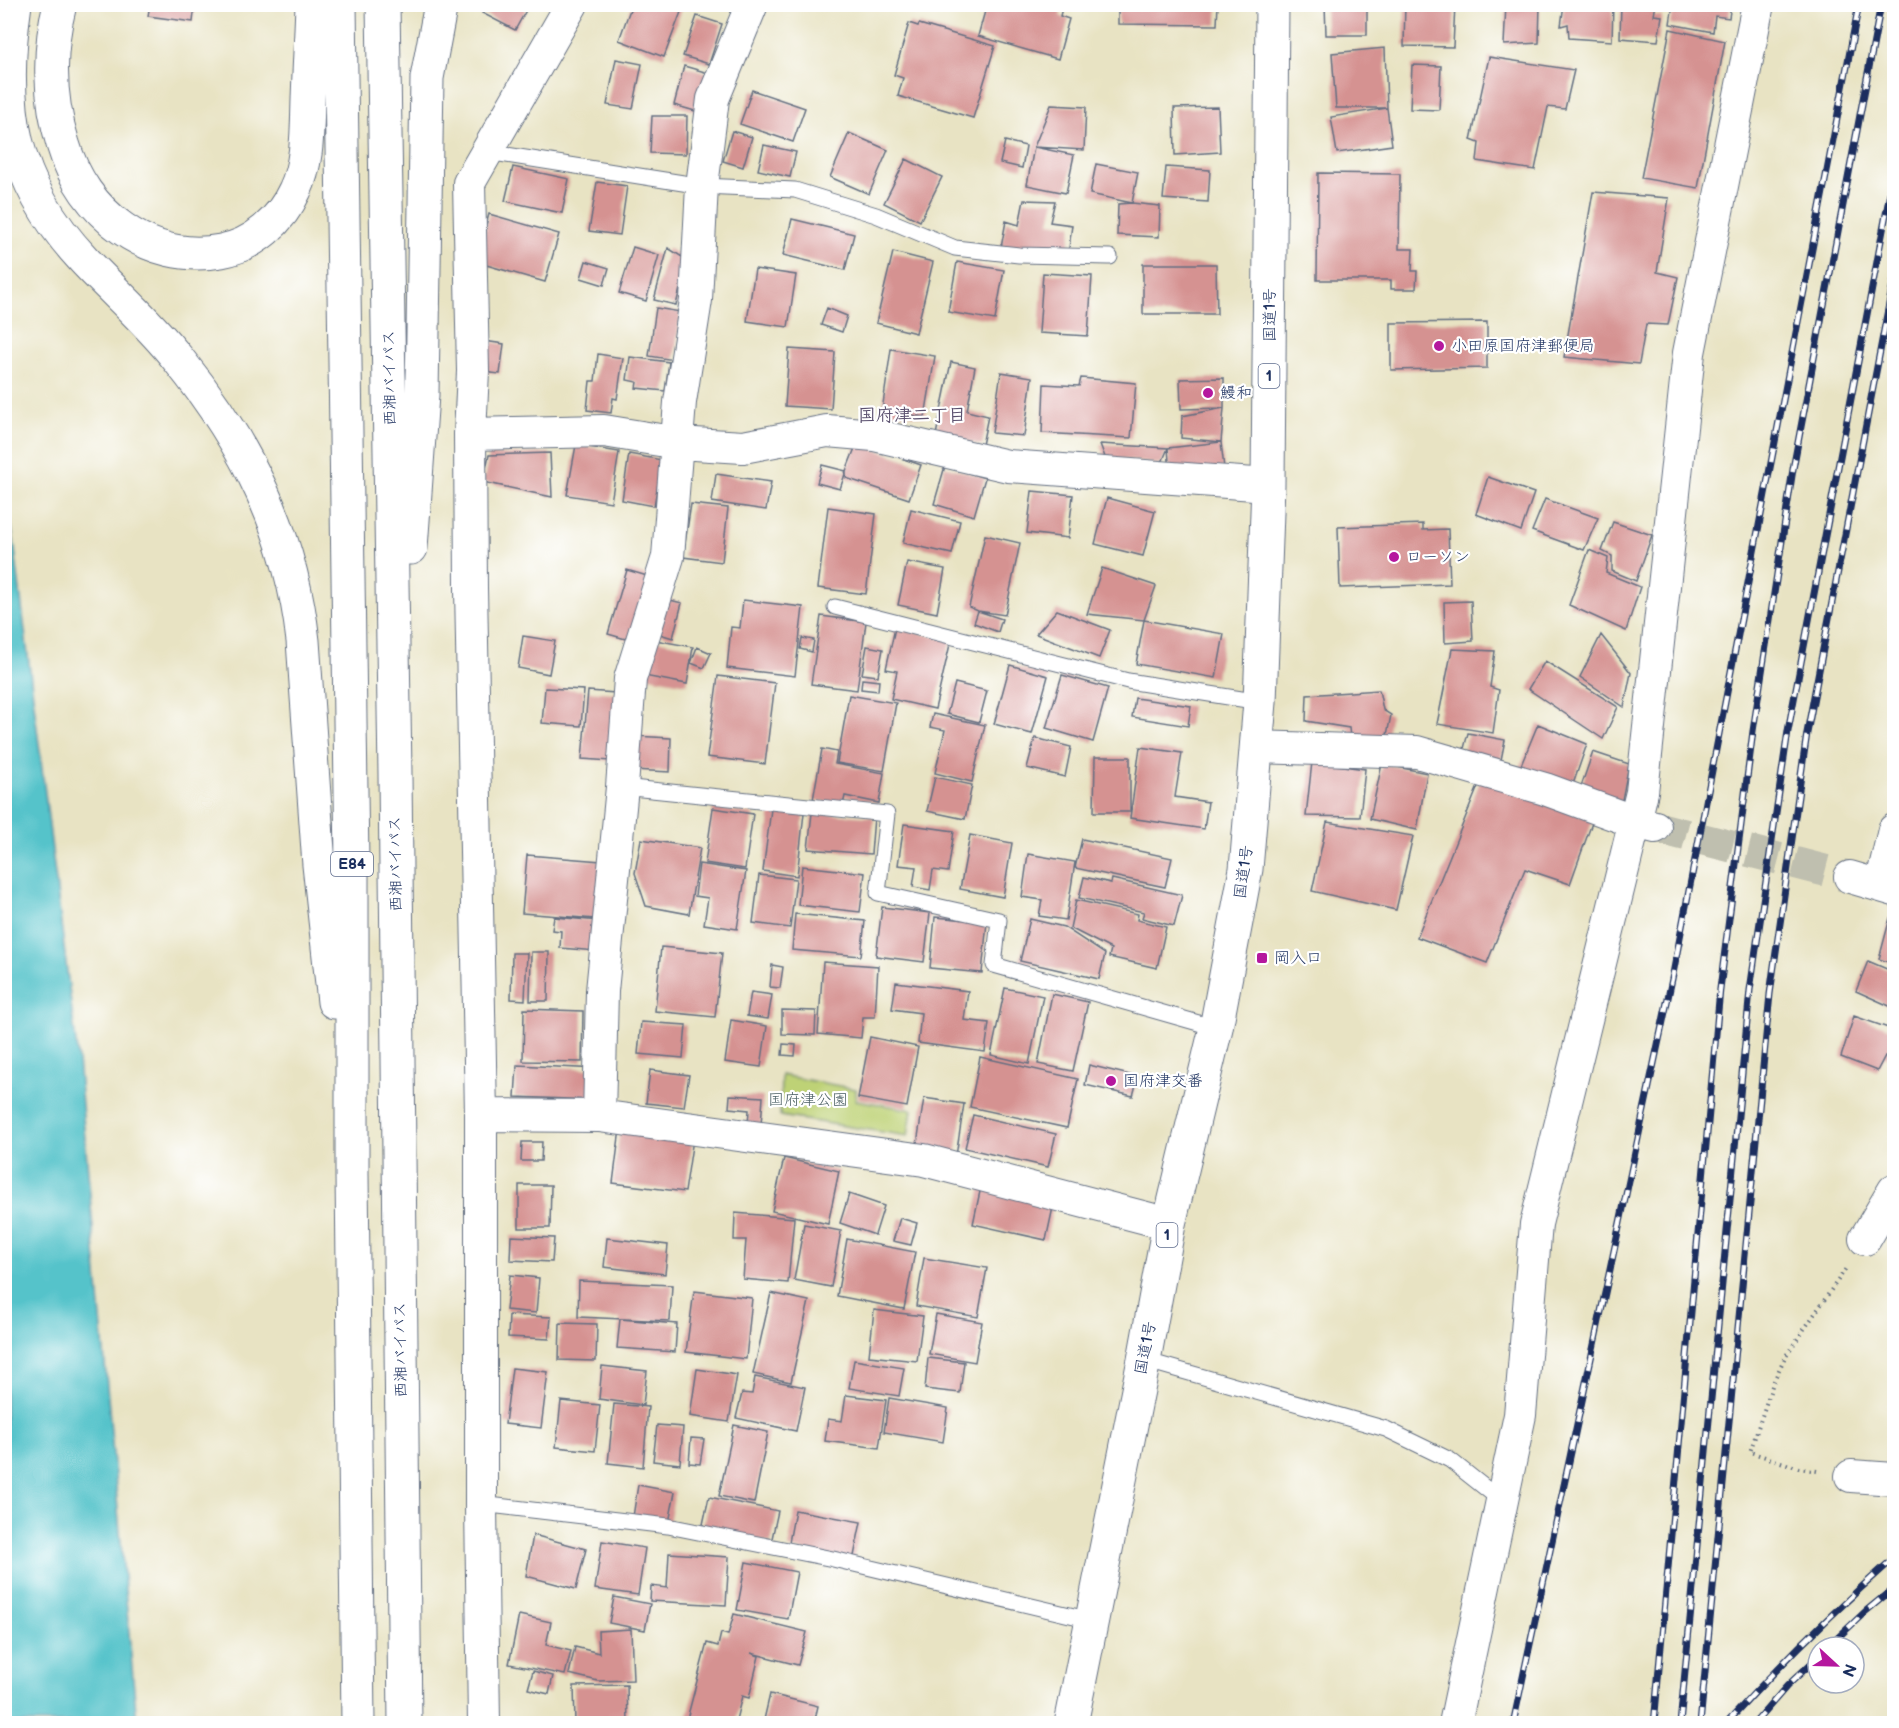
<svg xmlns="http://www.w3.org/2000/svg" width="1899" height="1728" viewBox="0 0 1899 1728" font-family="'Balsamiq Sans','Klee One',sans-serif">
<rect width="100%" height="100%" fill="#fff"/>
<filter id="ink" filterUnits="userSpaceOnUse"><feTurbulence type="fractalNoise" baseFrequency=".0167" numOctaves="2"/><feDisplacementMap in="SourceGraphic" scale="12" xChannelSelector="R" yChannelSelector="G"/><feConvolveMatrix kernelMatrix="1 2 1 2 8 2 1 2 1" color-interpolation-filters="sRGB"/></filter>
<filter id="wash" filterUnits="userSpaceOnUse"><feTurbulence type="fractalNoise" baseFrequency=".008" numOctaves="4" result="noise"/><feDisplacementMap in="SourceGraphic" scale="24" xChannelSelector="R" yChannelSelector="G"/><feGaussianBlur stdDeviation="1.35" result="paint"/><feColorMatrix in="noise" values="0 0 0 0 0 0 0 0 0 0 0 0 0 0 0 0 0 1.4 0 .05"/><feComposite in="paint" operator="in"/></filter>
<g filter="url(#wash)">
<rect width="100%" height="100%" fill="#e8e3c3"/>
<path fill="#bed276" stroke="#6c806a" stroke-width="1.5" d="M781 1075 856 1089V1100L912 1110 908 1136 780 1116Z"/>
<path fill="#55c3ca" stroke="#387994" stroke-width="1.5" d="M5 491 14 542 78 1060 137 1723H5Z"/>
<g id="blocks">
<path fill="#d59291" d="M150 4H195L193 22 148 16Z
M632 4H684L664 57 619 40Z
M987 4H1051L1062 8 1060 16 1069 19 1058 59 978 36Z
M1118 4H1218L1217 25 1118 24Z
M1325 4H1367V35H1326Z
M1405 4H1455L1453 47 1404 46Z
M1506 4H1540L1539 43 1504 45Z
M1564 4H1613L1612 41 1569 38 1568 24 1561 26Z
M1621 4H1656L1654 15 1662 16 1658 41 1620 38Z
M1673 4H1731L1729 18 1715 16 1713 32 1670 24Z
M487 5H529L515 30 482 13Z
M697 16 722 24 709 64 683 56Z
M909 23 918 26 919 24 995 46 973 118 898 96 903 78 894 75Z
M1670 29 1725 41 1698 188 1641 178Z
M1385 48 1387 108H1336L1332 53Z
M1489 57 1574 70 1565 109 1548 107 1535 170 1477 161 1479 143 1471 140Z
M616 59 642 64 633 109 607 105Z
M1412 65 1441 66 1439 110 1410 109Z
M684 66 712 74 702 113 674 105Z
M752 90 805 108 793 142 740 124Z
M1051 105 1086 107 1084 150 1034 147 1074 155 1066 193 1027 185 1034 147Z
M1218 107 1220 152 1175 155 1174 108Z
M1387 108 1392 145 1337 153 1331 117Z
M652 116H687L686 154 650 153Z
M732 131 752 137 743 167 723 161Z
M849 133 888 150 869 194 830 177Z
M1005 141 1026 146 1022 168 1000 163Z
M764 145 796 152 790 177 758 170Z
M906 159 942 177 920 221 884 203Z
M1096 164 1138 172 1132 203 1090 194Z
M513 167 569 179 562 213 505 201Z
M1166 167 1210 170 1208 202 1163 199Z
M1318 173 1400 174 1399 249H1413L1412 271H1417L1416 289H1391V280H1317Z
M597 182 627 186 620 235 589 231Z
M1593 192 1669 198 1657 272 1678 277 1668 325 1646 324 1639 364 1564 357Z
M1024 200 1055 201 1050 222 1072 225 1068 256 1000 253 1006 221 1019 225Z
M1132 203 1160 206 1159 237 1117 235 1118 204Z
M489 214 559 234 545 282 476 262Z
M792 219 854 234 845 270 783 255Z
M633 247 659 255 646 301 619 293Z
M668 248 687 260 676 305 654 300Z
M893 252 933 262 916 333 876 323Z
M586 261 609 268 604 285 581 278Z
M957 262 1004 270 995 320 948 312Z
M1143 264H1216L1217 314H1143Z
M755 269 796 275 788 327 747 321Z
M1043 273 1092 276 1088 336 1039 333Z
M656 308 681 312 674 360 649 356Z
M827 308 847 316 842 332 821 325Z
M1487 322V368L1391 370V323Z
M477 340 504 344 500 374 473 371Z
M789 349 835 352 831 409 785 406Z
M891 349 935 356 925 417 882 411Z
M598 354 623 358 617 399 613 398 611 413 587 410 590 381H595Z
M630 357 669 362 665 391 636 388 637 382 627 380Z
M951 362 975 367 967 411 988 416 982 445 936 435Z
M1001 372 1032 377 1024 436 992 433Z
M1081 378 1136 383 1131 438 1042 433 1044 384 1079 386Z
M1224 378V408L1221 442 1181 438 1182 416 1224 408 1181 409 1180 379Z
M1221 442 1224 468 1170 474 1168 448Z
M857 443 921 465 909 499 846 478V471Z
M1100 444 1168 448 1161 465 1105 457Z
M576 445 619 452 611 502 567 495Z
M550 453 552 497 483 482 489 455Z
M629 454 662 460 654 506 622 500Z
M822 465 846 471 840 489 817 483Z
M945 466 985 478 974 516 934 504Z
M716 474 771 482 766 510 712 502Z
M1488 477 1534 493 1521 531 1476 514Z
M1032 491 1073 495 1068 538 1027 533Z
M1107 498 1155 511 1143 556 1095 544Z
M1545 499 1598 518 1584 550 1532 531Z
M691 504 728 508 722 562 683 557Z
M828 507 876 514 866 594 818 588Z
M911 509 960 521 952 554 903 543Z
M1613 522 1652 535 1636 581 1612 571V556L1602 551Z
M1423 524V530L1448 529 1450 584 1340 588 1338 527Z
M985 535 1020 543 1005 615 978 611 969 607Z
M1589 550 1608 558 1606 573 1640 587 1626 631 1569 605Z
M907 562 945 569 937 613 898 605Z
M1102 568 1156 586 1144 620 1087 614Z
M627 570 654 578 636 642 608 634Z
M662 598 682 603 673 638 653 632Z
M743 600 803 607 795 676 727 668 731 627 740 628Z
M1471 601 1473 641 1445 643 1444 602Z
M1057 610 1110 630 1099 658 1036 634Z
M978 611 1002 619 998 632 974 623Z
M821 616 866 622 857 690 811 684Z
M1144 620 1224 634 1216 678 1136 664Z
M895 628 951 640 935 709 891 699 897 671 886 669Z
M1601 635 1631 673 1624 707 1580 677Z
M523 636 555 641 549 674 518 668Z
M802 638 814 640 812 652 800 649Z
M650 639 693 647 687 684 644 676Z
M867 646 883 649 878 676 862 674Z
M697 647 711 653 704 668 691 663Z
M1452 649 1495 651 1490 687 1499 690 1493 733 1437 724Z
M1545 661 1618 707 1603 739 1528 689Z
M1010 665 1048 676 1032 734 994 724Z
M1062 675 1108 688 1093 742 1046 728Z
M718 676 775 683 765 764 707 757Z
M862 679 879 681 878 691 861 689Z
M955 683 987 691 979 722 947 714Z
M545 688 584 690 581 726 542 723Z
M1379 690 1383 710 1391 715 1386 740 1350 737 1349 728 1306 721 1307 695Z
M588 691 616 693 611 761 582 759Z
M849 695 896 703 884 771 837 763Z
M1135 698 1191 706 1188 726 1132 717Z
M933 714 985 725 972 782 935 773 945 730 930 727Z
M1538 724 1587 744 1571 790 1519 770Z
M1468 733 1505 740 1500 765 1461 760Z
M634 736 671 738 670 772 633 770Z
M1035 738 1071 747 1065 777 1027 768Z
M1140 747 1182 753 1175 797 1208 802 1204 829 1130 818Z
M822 749 837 752 835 764 884 773 879 803 845 796 843 805 813 800Z
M1593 752 1629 764 1620 810 1578 795Z
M1095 757H1130V812H1094Z
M1312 762 1365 769 1360 817 1306 816Z
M1382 764 1427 773 1417 830 1370 819Z
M935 777 972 785 965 819 927 811Z
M1481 779 1593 820 1570 884 1525 869 1487 963 1417 937Z
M713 808 753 814 745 869 705 863Z
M771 809 804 813 797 876 763 871Z
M812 813 874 817 871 854 808 849Z
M1327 822 1413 836 1396 910 1312 891Z
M904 824 954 831 948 872 933 870 930 890 913 887 916 867 898 865Z
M970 835 1012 843 1003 897 960 889Z
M641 839 700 848 689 914 646 906 635 873Z
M1082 839 1172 858 1165 887 1075 868Z
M1028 854 1075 862 1066 920 1039 916 1042 900 1022 897Z
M527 855 601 861 596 919 522 913Z
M699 864 746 871 737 929 704 924 708 898 695 896Z
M802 866 865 873 860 912 798 905Z
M759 875 796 879 790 928 753 923Z
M1084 877 1111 883 1112 879 1182 895 1174 926 1142 918 1144 912 1079 898Z
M1076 900 1138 914 1137 920 1166 927 1157 968 1109 957 1111 949 1070 928Z
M882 907 930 913 924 962 876 956Z
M795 914 865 921 861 956 792 950Z
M554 917 600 921 597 951 560 948 561 931 552 930Z
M935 917 987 922 982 973 930 968Z
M1890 918 1894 919V964L1879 959Z
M1030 919 1064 927 1105 954 1099 979 1020 961Z
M661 947 722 953 715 1017 655 1011Z
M531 952H549L548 1001H530Z
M512 953H527L525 1000 511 999Z
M1868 961 1894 972V1008L1856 991Z
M823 962 878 966 875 1017H863L861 1038 818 1034Z
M772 965 783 967 780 988 770 987Z
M896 982 968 991 964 1020 989 1023 985 1052 918 1043 921 1013 892 1009Z
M1005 988 1043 996 1029 1064 991 1055Z
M751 992 772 995 768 1019 747 1016Z
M1052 994 1088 1002 1073 1071 1038 1064Z
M524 1009 583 1011 582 1062 523 1061Z
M782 1010 816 1011 815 1035 782 1034Z
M1854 1016 1894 1030V1048L1891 1058 1885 1056 1877 1071 1841 1057Z
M731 1020 767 1026 761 1067 725 1062Z
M641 1022 686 1025 683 1058 638 1054Z
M870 1037 918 1047 907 1107 858 1098Z
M783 1044 796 1045 795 1056 782 1055Z
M980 1057 1078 1079 1067 1128 970 1107Z
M517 1065 598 1069 596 1100 515 1097Z
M1089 1065 1138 1077 1133 1096 1085 1085Z
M650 1070 689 1075 684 1107 646 1103Z
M730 1095 763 1097 761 1125H748L749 1110 729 1108Z
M924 1098 964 1104 956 1156 916 1150Z
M973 1115 1056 1134 1048 1167 965 1148Z
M620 1129 693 1139 685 1192 613 1183Z
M522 1142H542L541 1161H521Z
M784 1158 839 1171 828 1224 772 1211Z
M982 1182 1055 1198 1046 1240 973 1224Z
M519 1185H551L550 1228H519Z
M849 1194 884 1206 875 1235 840 1223Z
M735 1213 794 1218 788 1283 743 1279 746 1240H734Z
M900 1218 917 1223 911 1245 893 1241Z
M804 1224 841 1231 831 1287 794 1280Z
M511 1236 554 1238 552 1262 510 1260Z
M607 1238 668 1245 665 1274 604 1267Z
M847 1239 915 1252 904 1309 837 1296Z
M924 1258 987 1268 978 1317 916 1306Z
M510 1275 539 1278 536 1313 506 1310Z
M579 1281 672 1285 670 1321 578 1317Z
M694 1291 752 1298 746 1359 686 1352Z
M771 1293 809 1301 791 1382 753 1374Z
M874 1310 923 1316 917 1361 869 1356Z
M936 1314 982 1322 975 1362 929 1354Z
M509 1315 551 1317 549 1339 508 1337Z
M620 1319 677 1324 675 1352 617 1348Z
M560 1323 597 1324 596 1361 559 1360Z
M928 1358 964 1362 960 1393 925 1389Z
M854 1360 904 1368 899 1396 849 1388Z
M602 1366 647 1371 643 1405 599 1399Z
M512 1368 548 1372 541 1428 505 1424Z
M697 1369 737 1375 729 1422 690 1416Z
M755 1377 805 1387 796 1431 736 1418 742 1393 752 1394Z
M846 1395 886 1400 879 1448 825 1441 828 1419 842 1421Z
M889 1398 948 1408 943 1442 884 1432Z
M561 1401 600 1405 595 1451 556 1447Z
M614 1404 648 1407 643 1467 608 1463Z
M657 1425 683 1427 680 1464 653 1461Z
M734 1425 768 1432 754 1503 719 1496Z
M691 1438 704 1439 700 1464 689 1463Z
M638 1485 675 1492 669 1523 633 1517Z
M709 1497 778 1511 771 1543 702 1529Z
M795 1510 861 1522 853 1561 788 1548Z
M533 1535 586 1549 576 1589 526 1576Z
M602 1541 645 1548 638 1595 595 1589Z
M669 1553 729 1557 726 1605 650 1601 651 1586 667 1588Z
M746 1562 797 1572 788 1619 737 1610Z
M614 1597 650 1604 645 1630 609 1623Z
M734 1614 807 1632 798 1665 751 1653 759 1656 749 1698 742 1696 735 1724H705L687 1719 707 1643 718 1646 721 1633 728 1635Z
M519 1615 551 1622 546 1645 571 1651 565 1675 509 1664Z
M631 1629 633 1680 598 1681 569 1674 575 1647 599 1653 598 1631Z
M533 1671 553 1676 549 1694 528 1689Z
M627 1685 628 1724H575L574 1686Z
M770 1694 818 1706 814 1724H763Z"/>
</g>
</g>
<g filter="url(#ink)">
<use href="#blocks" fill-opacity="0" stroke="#636e81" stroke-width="1.5"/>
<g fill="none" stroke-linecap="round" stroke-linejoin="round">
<path stroke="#bfbfaf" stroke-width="32" stroke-dasharray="32 16" stroke-linecap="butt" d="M1655 827 1850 877"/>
<defs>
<path id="service" d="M487 152 702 186 795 190 876 215 955 248 1019 255 1110 257
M835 607 1128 681 1260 702
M622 787 887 814 878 893 999 920 994 965 1216 1028
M1144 1360 1386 1429 1450 1460 1503 1502
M481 1504 668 1526 833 1559 1091 1620"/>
<path id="minor" d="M470 434 604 431 678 443 743 447 827 431 874 435 1008 466 1268 485
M1257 747 1417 752 1545 789 1635 822 1655 827
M1850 877 1894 890
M1881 885 1894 830
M481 1115 599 1116 924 1160 1169 1224
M599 1116 602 991 622 787 630 679 668 557 680 402 696 300 702 186 713 99 752 4
M1865 1239 1894 1190
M1851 1476 1894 1479
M484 1724 481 1504V1115L471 588 470 434 473 371 469 183 572 4
M1455 1724 1520 1415 1536 1224 1642 792 1689 353 1758 4"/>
<path id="trunk" d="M1071 1724 1144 1360 1169 1224 1216 1028 1246 869 1260 702 1268 485 1272 4"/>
<path id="motorway" d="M15 4C0 108 11 182 84 260 115 293 150 323 178 359 246 443 291 532 303 641L319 865 334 1002
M60 4C48 50 49 99 63 144 83 213 148 264 221 251 254 245 281 221 295 190 308 163 307 129 308 100 309 68 311 36 312 4
M340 4 352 863V1174L358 1724
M383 4 395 774 405 1724
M411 548 422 395 427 78 441 4"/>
</defs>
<use href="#service" stroke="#636e81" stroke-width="17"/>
<use href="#minor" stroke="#636e81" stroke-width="34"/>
<use href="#trunk" stroke="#636e81" stroke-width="35"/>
<use href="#motorway" stroke="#636e81" stroke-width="35"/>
<path stroke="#636e81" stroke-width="4" stroke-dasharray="1.5 4.5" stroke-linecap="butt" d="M1817 1471 1799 1468 1750 1452 1773 1383 1785 1357 1847 1267"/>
<use href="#service" stroke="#fff" stroke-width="15"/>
<use href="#minor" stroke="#fff" stroke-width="32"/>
<use href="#trunk" stroke="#fff" stroke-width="33"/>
<use href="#motorway" stroke="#fff" stroke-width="33"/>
<defs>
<path id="rail" d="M1828 1647 1866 1611 1894 1588
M1513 1724 1672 979 1859 4
M1654 1724 1720 989 1753 731 1793 469 1881 4
M1680 1724 1750 990 1788 731 1894 172
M1700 1724 1770 994 1807 733 1894 278
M1726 1724C1779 1665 1835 1610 1894 1558
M1754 1724 1787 1686 1818 1657"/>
</defs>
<use href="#rail" stroke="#1b2f5e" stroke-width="7"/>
<use href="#rail" stroke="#fff" stroke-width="4.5" stroke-dasharray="14" stroke-linecap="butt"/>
</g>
</g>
<g fill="#b5179e" stroke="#fff" stroke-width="2">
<circle cx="1439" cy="346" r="6"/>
<circle cx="1208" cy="393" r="6"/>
<circle cx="1394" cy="557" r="6"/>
<rect x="1256" y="952" width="12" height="12" rx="3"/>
<circle cx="1111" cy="1081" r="6"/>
</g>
<g text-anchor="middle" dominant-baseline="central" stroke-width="4.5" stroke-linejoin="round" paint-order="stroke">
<g fill="#fff" stroke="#5f6d8e" stroke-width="1.5">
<rect x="1258.5" y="364" width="21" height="24" rx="4.5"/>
<rect x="331" y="852" width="42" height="24" rx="4.5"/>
<rect x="1156.5" y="1223" width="21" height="24" rx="4.5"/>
</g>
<g font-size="15" font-weight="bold" fill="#1b2f5e">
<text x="1269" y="376">1</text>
<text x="352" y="864">E84</text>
<text x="1167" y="1235">1</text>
</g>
<g font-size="16" fill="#1b2f5e" stroke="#fff">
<text transform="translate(1270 315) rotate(-90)">国道1号</text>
<text transform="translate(390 378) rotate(-91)">西湘バイパス</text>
<text transform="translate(396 864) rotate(-91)">西湘バイパス</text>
<text transform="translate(1244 872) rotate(-82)">国道1号</text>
<text transform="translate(1146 1348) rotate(-79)">国道1号</text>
<text transform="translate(401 1350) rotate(-91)">西湘バイパス</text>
</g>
<g font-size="16" fill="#1b2f5e" stroke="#fff" text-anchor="start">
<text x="1451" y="346">小田原国府津郵便局</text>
<text x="1220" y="393">鰻和</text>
<text x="1406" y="557">ローソン</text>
<text x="1274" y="958">岡入口</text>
<text x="1123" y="1081">国府津交番</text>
</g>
<g font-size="16" fill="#4c6065" stroke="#fff">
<text x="808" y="1100">国府津公園</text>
</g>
<g font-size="18" font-weight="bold" fill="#5c5270" stroke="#fff">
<text x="912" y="415">国府津二丁目</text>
</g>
</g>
<rect width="1899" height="1728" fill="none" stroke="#fff" stroke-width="24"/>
<g transform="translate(1836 1665) rotate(112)"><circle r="28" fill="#ffffff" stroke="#a4acbf" stroke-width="1.5"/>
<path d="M0-4.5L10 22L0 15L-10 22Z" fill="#b5179e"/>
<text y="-9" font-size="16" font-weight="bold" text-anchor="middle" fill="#1b2f5e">N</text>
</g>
</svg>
